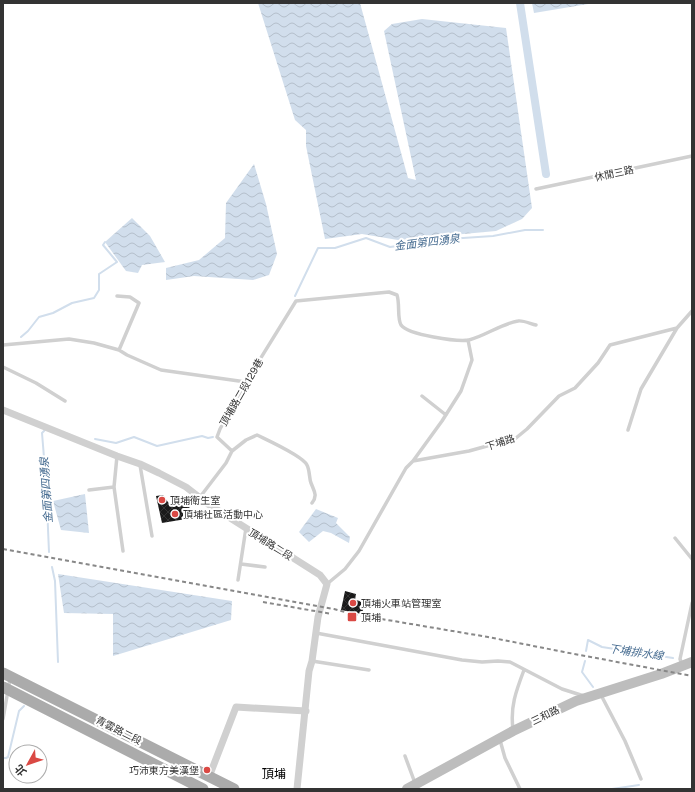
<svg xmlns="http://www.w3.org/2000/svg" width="695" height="792" viewBox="0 0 695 792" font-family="'Public Sans','Noto Sans TC',sans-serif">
<defs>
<pattern id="water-waves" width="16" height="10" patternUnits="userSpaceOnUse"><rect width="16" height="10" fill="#d1deec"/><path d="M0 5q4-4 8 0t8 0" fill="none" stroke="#b4bfcb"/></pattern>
<pattern id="building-cross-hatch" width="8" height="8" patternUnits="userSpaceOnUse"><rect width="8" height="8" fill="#1a1a1a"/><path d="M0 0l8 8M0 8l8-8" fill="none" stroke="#333"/></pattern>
</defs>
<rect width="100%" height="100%" fill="#fff"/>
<path fill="url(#water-waves)" d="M258 3H360L408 178 416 180 384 31 392 24 422 19 506 28 532 208 522 219 496 231 398 240 362 234 325 239 306 146V130L295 120Z
M532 3H594L534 13Z
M254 164 266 204 277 254 269 275 253 280 194 276 166 280V268L199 260 225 238 226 203Z
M132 218 150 236 165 262 142 265 138 273 126 271 105 242Z
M85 494 89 533 61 530 53 501Z
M316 509 338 518 336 523 350 537 349 543 331 533 323 531 309 542 299 532Z
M58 574 232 601 231 620 113 656V614L64 613Z"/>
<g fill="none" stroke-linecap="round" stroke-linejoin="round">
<path stroke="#d1deec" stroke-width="2" d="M295 296 318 248H335L366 238 390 247 448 239 493 236 525 230H543
M21 337 28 331 39 317 53 313 72 303 94 298 99 290V274L117 262 103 245 105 242
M45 430 42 433 46 482 49 552
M95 439 116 443 134 437 157 446 202 436 208 438 213 437
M52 567 55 581 58 662
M586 651 588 640 602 647 673 658
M585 661 582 672 593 687
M3 758H6L8 757 19 711 24 706
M612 789 639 785"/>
<path stroke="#d1deec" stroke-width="8" d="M520 3 546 174"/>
</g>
<path fill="url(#building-cross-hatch)" d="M163 495 170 505 188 502 192 518 162 523 156 496Z
M345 591 356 594 355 600 365 602 362 614 341 610Z"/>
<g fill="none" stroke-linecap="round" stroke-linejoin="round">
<path stroke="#d0d0d0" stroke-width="3.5" d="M536 189 692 156
M117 296 130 297 139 303 119 350
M3 345 69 339 94 343 119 350 127 355 161 370 246 382
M3 367 36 383 65 401
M422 396 446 415
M628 430 641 389 677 328
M232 451 246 440 257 435C267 440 303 456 307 465 310 471 309 478 311 483 314 491 318 495 312 503
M117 456 114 487 123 551
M413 461 442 421 461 391 472 360 468 340
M140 465 152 536
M89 490 114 487
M200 497 226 463 232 451 217 437 220 429 246 382 296 301 389 292 397 295C400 304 397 318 401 325 408 335 458 342 469 340 485 336 503 323 518 321 523 320 531 324 536 325
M675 538 692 559
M241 564 265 567
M238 580 246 528
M327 584 345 569 359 551 406 468 413 461 469 451 516 438 527 429 559 396 575 388 598 363 610 345 677 328 692 311
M316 633 462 660 482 662 498 661 510 662 562 689 584 696
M312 661 369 670
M682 664 680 659 692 603
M601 695 625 741 641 779
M3 719 10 679
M513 729C510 707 516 691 524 670
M500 740 505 758 520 789
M405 756 415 783"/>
<path stroke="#d0d0d0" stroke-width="7" d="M3 410 117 456 140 464 159 473 186 487 208 504 320 575 327 584 318 617 312 661 309 671 297 789
M209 777 236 707 306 711"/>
<path stroke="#bdbdbd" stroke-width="10" d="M407 789 513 731 576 701 661 674 692 662"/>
<path stroke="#ababab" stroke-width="11" d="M3 673 234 789
M3 687 203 789"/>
<path stroke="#888" stroke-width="2" stroke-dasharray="4 3" stroke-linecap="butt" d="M3 549 334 609 352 614 488 637 564 652 692 676
M263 602 332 614"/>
</g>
<g fill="#da4944" stroke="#fff" stroke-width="1.5">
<circle cx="162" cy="500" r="4"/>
<circle cx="175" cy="514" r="4"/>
<circle cx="353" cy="603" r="4"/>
<rect x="347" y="612" width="10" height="10" rx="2"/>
<circle cx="207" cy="770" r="4"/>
</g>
<g text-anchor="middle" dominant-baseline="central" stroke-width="4" stroke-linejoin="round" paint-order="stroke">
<g font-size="10" fill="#333" stroke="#fff">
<text transform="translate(614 173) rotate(-12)">休閒三路</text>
<text transform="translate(241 392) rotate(-60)">頂埔路二段129巷</text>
<text transform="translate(500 442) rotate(-18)">下埔路</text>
<text transform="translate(271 544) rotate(32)">頂埔路二段</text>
<text transform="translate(545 715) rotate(-26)">三和路</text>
<text transform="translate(119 730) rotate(27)">青雲路二段</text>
</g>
<g font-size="10" fill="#333" stroke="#fff" text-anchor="start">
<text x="170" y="500">頂埔衛生室</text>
<text x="183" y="514">頂埔社區活動中心</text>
<text x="361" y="603">頂埔火車站管理室</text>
<text x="361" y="617">頂埔</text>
<text x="199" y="770" text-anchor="end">巧沛東方美漢堡</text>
</g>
<g font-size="11" font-style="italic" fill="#456b90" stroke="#fff">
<text transform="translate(427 242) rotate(-7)">金面第四湧泉</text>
<text transform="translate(46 490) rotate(-94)">金面第四湧泉</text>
<text transform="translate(636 652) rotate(8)">下埔排水線</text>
</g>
<g font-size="12" fill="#000" stroke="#fff">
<text x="274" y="774">頂埔</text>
</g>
</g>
<rect width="695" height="792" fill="none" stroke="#333333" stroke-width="8"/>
<g transform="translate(28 764) rotate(230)"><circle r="19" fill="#ffffff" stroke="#adadad"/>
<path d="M0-3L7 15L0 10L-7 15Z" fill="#da4944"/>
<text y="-6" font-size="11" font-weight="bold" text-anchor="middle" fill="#333333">北</text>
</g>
</svg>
